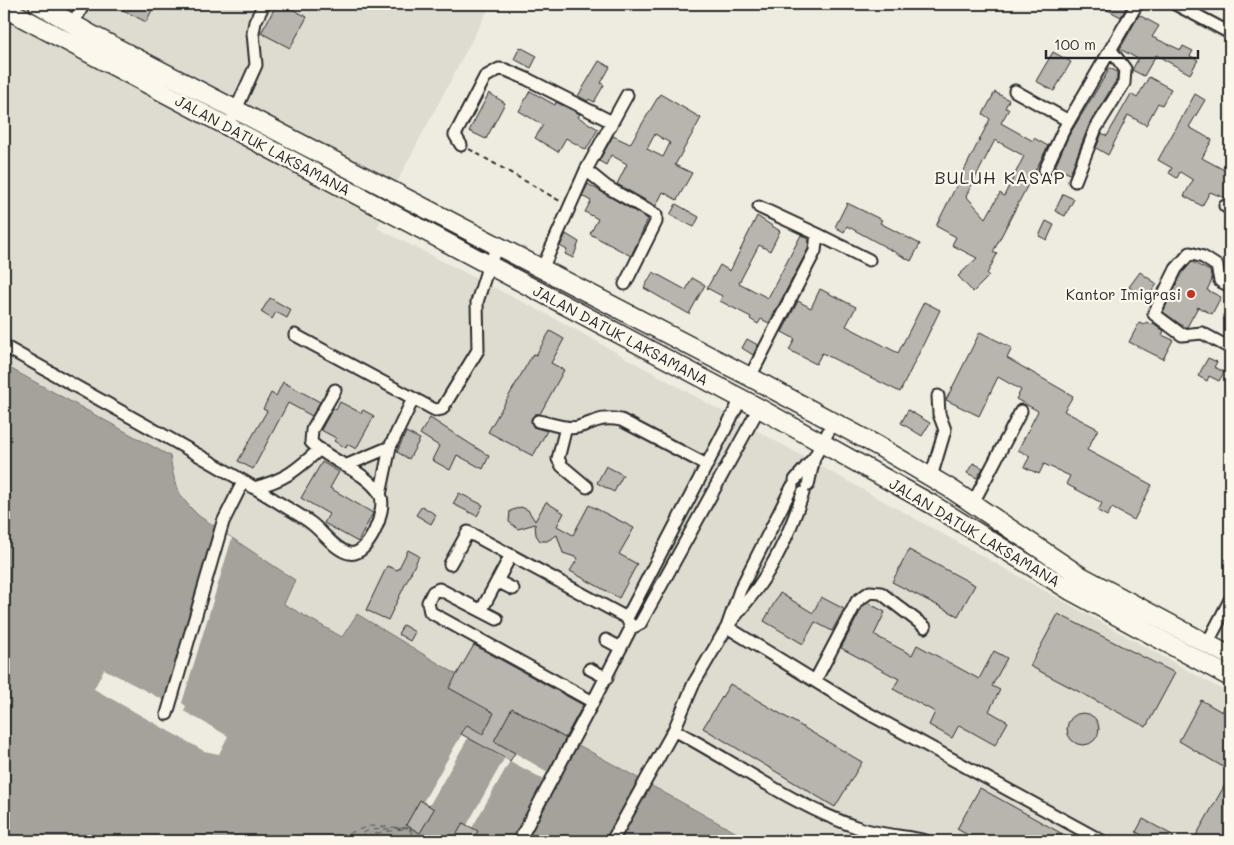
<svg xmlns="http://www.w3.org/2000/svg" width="1234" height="845" viewBox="0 0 1234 845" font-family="Mali,sans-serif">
<rect width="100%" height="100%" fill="#eeebe0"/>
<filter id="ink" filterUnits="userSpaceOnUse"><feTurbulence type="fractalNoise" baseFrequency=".02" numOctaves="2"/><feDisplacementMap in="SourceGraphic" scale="10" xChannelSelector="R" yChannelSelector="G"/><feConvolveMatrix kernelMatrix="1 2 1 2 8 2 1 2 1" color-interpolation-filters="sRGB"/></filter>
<g filter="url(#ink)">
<path fill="#dedbd1" d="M4 4H491L401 174 377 228 558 320 1230 694V841H751L512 708 357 614 343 638 284 604 186 504 176 488 170 456 4 365Z"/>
<path fill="#a4a29a" stroke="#74726e" d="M4 365 170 456C175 486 176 494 199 516L295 580 284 604 342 637 357 614 512 708 751 841H4Z"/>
<path fill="#eeebe0" d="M225 534 232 538 182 703 186 706 184 711 228 736 219 754 204 751 94 689 104 669 173 705Z
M456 675 512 708 494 741 548 772 567 739 575 744 522 841H512L543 785 541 783 543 779 510 761 472 828 478 831 472 841H453L463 823 467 825 504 759 468 738 429 806 434 809 420 833 406 825 420 800 423 802 467 725 483 733 494 714 449 688Z"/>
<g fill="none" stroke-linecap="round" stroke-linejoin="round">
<path stroke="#74726e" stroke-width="3" d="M4 55 7 40"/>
<path stroke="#555552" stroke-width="1" stroke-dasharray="6 5" stroke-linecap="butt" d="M411 828 412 841
M328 841 369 826 410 828
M342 841 370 830 403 828
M355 841 372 834 408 828
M404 841 411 828"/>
</g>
<path fill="#b8b5ae" stroke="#2b2b2b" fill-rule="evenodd" d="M127 4H140L152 10 146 22 123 10Z
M277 4H283L307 17 290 48 261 33Z
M1096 4H1128L1121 17Z
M1139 15 1159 26 1152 37 1181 50 1183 46 1193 51 1190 56 1198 60 1190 74 1156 55 1144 76 1132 70 1138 59 1120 49Z
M520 47 537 56 531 68 514 59Z
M1053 52 1071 62 1054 91 1036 81Z
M599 61 610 67 601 83 604 85 594 102 589 99 588 101 578 96Z
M1110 68 1117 72V79L1089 125 1070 174 1055 167 1068 137Z
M1149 77 1171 89 1162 105 1158 103 1146 125 1128 115 1108 155 1096 148 1102 133 1107 136 1131 94 1137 98Z
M530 91 555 105 556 102 580 114 578 117 598 129 586 150 566 138 558 152 535 138 543 125 519 111Z
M995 92 1009 100 1005 108 1009 109 1001 123 1033 141 1034 138 1048 146 993 252 997 254 987 274 989 276 973 292 958 276 977 258 952 245 956 237 936 226 990 119 983 114ZM995 140 1024 156 1004 196 1000 193 986 218 966 196Z
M489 93 505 103 486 139 469 131Z
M660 94 701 118 675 165 692 173 677 200 663 192 656 206 617 184 627 164 611 155 606 165 599 161 613 136 630 144ZM655 134 670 143 663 157 647 149Z
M1195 94 1205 100 1189 127 1212 140 1202 158 1230 173V200L1210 192 1202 206 1184 196 1193 180 1180 172 1177 178 1169 173 1172 168 1158 160Z
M588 184 648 219 631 256 590 234 598 219 585 212 591 201 582 196Z
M1063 194 1074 199 1065 216 1055 211Z
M847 203 882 220 880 223 920 244 911 261 847 226 844 232 835 227Z
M676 204 699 217 694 227 670 215Z
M757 216 780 231 770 251 759 245 739 283 768 298 801 235 809 239 808 249 769 323 761 319 758 324 750 319 751 317 720 301 722 296 707 288 720 265 730 271Z
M1046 221 1054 225 1047 240 1039 236Z
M566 234 579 242 573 258 565 254 567 250 560 246Z
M1192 262 1210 271 1212 280 1207 290 1221 297 1212 314 1198 307 1187 327H1184L1163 312 1182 273Z
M653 272 686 290 692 278 705 285 689 314 644 288Z
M1140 272 1157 284 1146 299 1129 287Z
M820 289 856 307 846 326 898 353 924 302 940 310 900 392 822 353 816 364 789 350 795 339 782 332 798 301 811 308Z
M270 298 291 310 287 318 276 312 272 319 261 312Z
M1146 322 1152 325 1153 323 1164 331 1162 335 1173 340 1163 359 1129 342 1139 323 1144 325Z
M550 331 564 339 551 363 564 370 540 414H535L531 419 533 427 547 431 533 456 488 432 533 354 536 355Z
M980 332 1012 348 1007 358 1073 396 1064 411 1098 429 1087 450 1152 485 1134 520 1112 508 1107 516 1098 511 1102 503 1066 484 1070 476 1044 464 1039 474 1024 467 1030 456 1018 450 1038 411 1016 399 1021 390 998 377 979 416 946 400Z
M747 339 758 345 753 355 742 348Z
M1208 358 1217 362 1214 367 1224 372 1219 381 1209 376 1207 381 1198 376Z
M283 382 320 402 312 416 288 403 253 469 238 461 267 411 263 409 271 393 276 396Z
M340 402 361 413 363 410 374 416 356 449 347 444 346 448 334 441 336 438 321 430 333 408 336 410Z
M908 410 930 423 922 436 901 423Z
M430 418 489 456 483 469 457 455 450 470 432 460 439 446 420 434Z
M406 432 420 439 409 459 397 452Z
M322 462 339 472 330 488 373 513 358 542 324 523 329 514 301 498Z
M973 463 983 468 977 478 967 473Z
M606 466 623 475 614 492 597 483Z
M459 493 483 505 477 516 453 504Z
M546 502 564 513 557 526 573 535 589 505 634 528 619 554 637 564 619 598 570 571 578 558 563 553 557 535 547 541H540L536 535 535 524 518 529 509 522 510 511 521 507 528 510 535 521Z
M422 506 436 515 431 524 416 515Z
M408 550 419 556 388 620 366 610 387 566 398 570Z
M909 550 975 585 958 616 892 582Z
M780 593 813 613 821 597 844 609 832 631 815 622 803 644 764 621Z
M868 603 885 612 874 635 912 655 917 645 979 679 994 651 1007 658 992 686 1000 690 989 711 1008 722 995 745 959 725 952 738 929 725 935 712 893 689 899 679 841 648 863 606Z
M1058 614 1175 673 1146 727 1030 666Z
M403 625 415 632 410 641 398 634Z
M474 645 583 705 565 738 512 708 494 741 515 753 510 761 461 734 467 725 483 734 494 713 449 688Z
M730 684 862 762 835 807 703 728Z
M1230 697V771L1179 741 1201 700 1222 712Z
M1067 729a16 16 0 1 1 32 0a16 16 0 1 1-32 0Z
M1230 776V836L1227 841H1193Z
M980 788 1075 841H979L957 829Z
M420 800 434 809 420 833 406 825Z
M1143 819 1174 836 1171 841H1154L1136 832Z
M463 823 478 831 472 841H453Z"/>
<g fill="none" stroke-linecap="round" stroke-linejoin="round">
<defs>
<path id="minor" d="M1175 4 1230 33
M73 23 84 4
M1015 91 1069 121
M233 116 256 65 253 33 255 22 264 4
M461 145 455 135 485 77 499 69 506 70 527 79 612 122
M586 170 607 187 656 215V222L625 284
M1045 170 1063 131 1137 4
M1075 181 1096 128 1124 83 1125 69 1111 50
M1225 206 1230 209
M759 207 817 234
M542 269 586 170 627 95
M1230 286 1220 281 1217 266 1203 257 1190 253 1176 269 1154 314 1182 335 1202 333 1230 348
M295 335 435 410 442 409 478 350 477 302 489 264 498 246
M4 346C93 397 185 445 273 499 285 507 299 514 311 523 323 532 335 550 349 553 368 558 388 509 380 494 365 470 330 462 311 442L312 430 335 390
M750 377 815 251 817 234 869 260
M538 421C550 423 566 430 578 427 596 422 600 416 621 420L707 465
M566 427 558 459 562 466 587 487
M345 466 390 447
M931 477 945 430 939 414 938 396
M795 480 813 459
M808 485 814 458 833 423
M792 487 740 590 727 627 694 683 674 730C735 762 793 806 859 828 881 835 904 836 926 841
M254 488C287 479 295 471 320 449
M803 493C792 526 778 559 758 587 748 601 737 613 727 627L862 710 1102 841
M380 495 390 447 413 399
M973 503 1021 411
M450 564 468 532 627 618
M497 581 513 589
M481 611 511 555
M497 619 439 589 433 592 428 602 430 612 593 702 631 628 640 624 759 408
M631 628 627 618 741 399
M606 640 621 648
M1207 644 1230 600
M590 669 607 678
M815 681 857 601 870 592 881 593 925 627
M167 714 223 522 243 482
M519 841 593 702
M612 841 674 730"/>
<path id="highway" d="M38 4 94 36 750 377 878 446 951 489 1079 575 1230 656
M4 8 759 408 933 505 1071 591 1230 677"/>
</defs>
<use href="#minor" stroke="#2b2b2b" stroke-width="15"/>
<use href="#highway" stroke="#2b2b2b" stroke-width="21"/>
<path stroke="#2b2b2b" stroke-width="2" stroke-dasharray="5 4" stroke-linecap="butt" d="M469 149 560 201"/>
<use href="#minor" stroke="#fbf7ec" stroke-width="11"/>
<use href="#highway" stroke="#fbf7ec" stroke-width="18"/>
</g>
</g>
<circle fill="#c8321e" stroke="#fbf7ec" stroke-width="2" cx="1191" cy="294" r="5"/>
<g text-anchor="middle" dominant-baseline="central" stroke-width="4.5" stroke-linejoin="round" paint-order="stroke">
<g font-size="15" fill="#2b2b2b" stroke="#fbf7ec">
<text transform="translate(263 145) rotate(28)">JALAN DATUK LAKSAMANA</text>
<text transform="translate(621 335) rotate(28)">JALAN DATUK LAKSAMANA</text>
<text transform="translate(975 532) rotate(31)">JALAN DATUK LAKSAMANA</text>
</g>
<g font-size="15" fill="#2b2b2b" stroke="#fbf7ec" text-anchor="end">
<text x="1181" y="294">Kantor Imigrasi</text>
</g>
<g font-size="18" letter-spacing="1" fill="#2b2b2b" stroke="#fbf7ec">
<text x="1000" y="177">BULUH KASAP</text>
</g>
</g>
<rect width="1234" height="845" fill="none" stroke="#fbf7ec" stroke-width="20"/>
<rect x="10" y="10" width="1214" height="825" fill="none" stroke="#2b2b2b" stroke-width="2" filter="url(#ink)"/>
<path d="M1046 50v8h152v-8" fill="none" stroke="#2b2b2b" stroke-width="2.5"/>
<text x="1054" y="50" font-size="15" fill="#2b2b2b" stroke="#fbf7ec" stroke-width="4" paint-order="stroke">100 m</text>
</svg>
